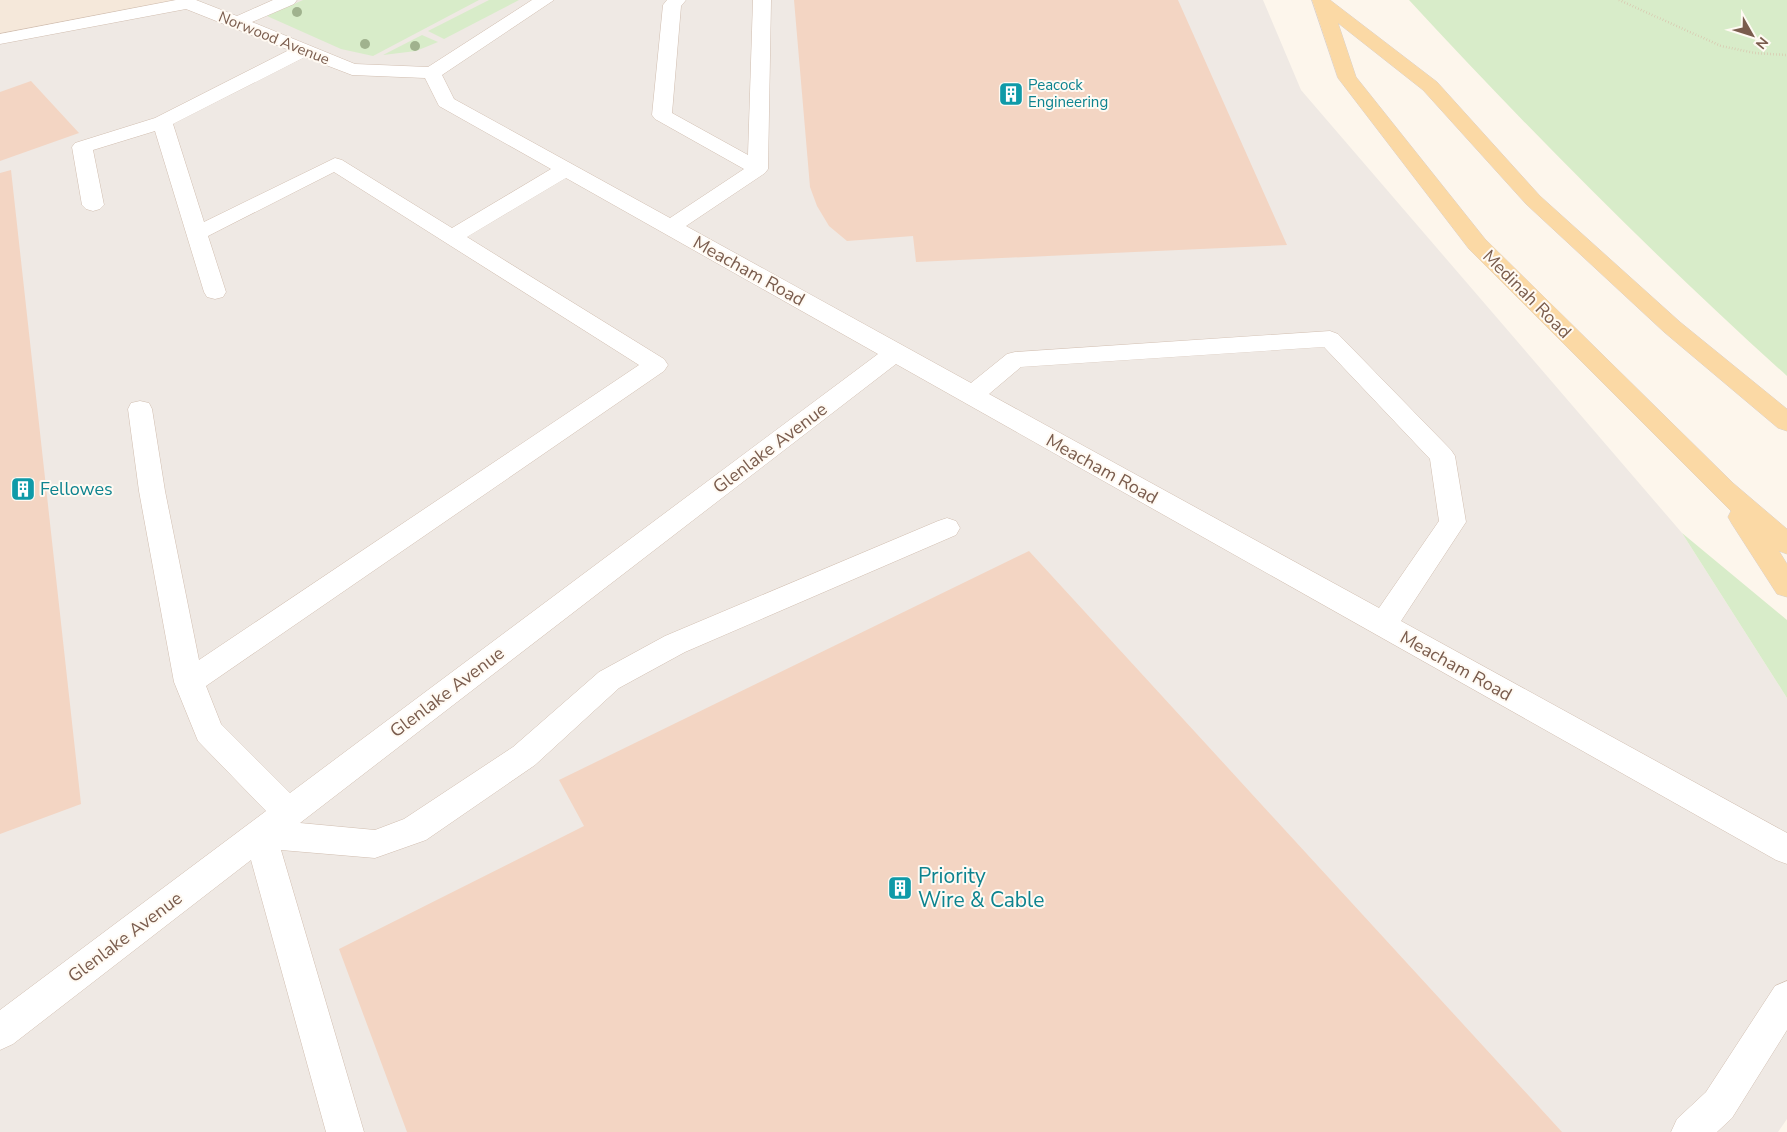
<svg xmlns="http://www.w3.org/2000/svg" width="1787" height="1132" viewBox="0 0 1787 1132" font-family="'Nunito Sans',sans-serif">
<rect width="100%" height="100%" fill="#fdf6ec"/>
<path fill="#f5e8da" d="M0 0H195L0 41Z"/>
<path fill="#efe9e4" d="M195 0H1263L1301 90 1682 533 1787 698V1119L1778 1132H0V41Z"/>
<path fill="#d8ecc9" d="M303 0H479L373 56 341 49 267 16Z
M489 0H519L444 39 428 31Z
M1409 0H1787V376C1655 257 1530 131 1409 0Z
M422 35 438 42 416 51 383 55Z
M1682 533 1787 620V698Z"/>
<path fill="#f3d5c3" d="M794 0H1178L1287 245 916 262 913 236 847 241 829 226 817 206 810 187Z
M31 81 79 133 0 161V92Z
M11 170 81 804 0 834V173Z
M1029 551 1562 1132H407L339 949 584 826 559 780Z"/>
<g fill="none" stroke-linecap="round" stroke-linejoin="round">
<defs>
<path id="minor" d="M176 0H196L237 16 273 0H297L294 4 252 22 355 64 428 67 532 0H554L442 75 454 99 670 218 744 169 655 119 652 115 663 5 667 0H686L681 6 672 113 748 155 753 0H771L768 169 765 173 686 226 971 383 1007 354 1015 352 1330 331 1338 334 1451 450 1455 456 1466 522 1401 621 1787 833V864L1776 860 896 364 300 823 375 830 404 819 513 747 599 672 665 636 938 521 947 518 956 521 960 528 956 535 685 652 619 688 535 765 426 840 375 858 281 850 364 1132H326L251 860 13 1044 0 1050V1010L266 811 198 741 174 682 139 491 128 409 131 403 140 401 149 403 152 409 165 491 199 660 639 365 334 172 208 236 226 292 223 297 215 299 207 297 204 292 155 131 93 150 104 205 100 209 93 211 86 209 82 205 72 147 75 143 155 118 289 50 186 9 0 44V34ZM305 57 352 75 425 78 439 106 551 169 452 228 342 160 335 158 204 222 173 124ZM566 178 878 354 290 793 221 724 206 686 664 371 668 365 664 359 467 237ZM1324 347 1430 459 1439 521 1379 608 989 394 1021 367Z
M1787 981V1030L1732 1118 1717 1132H1671L1677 1119 1706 1092 1775 986Z"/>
<path id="major" d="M1312 0H1330L1437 82 1540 196 1680 322 1787 409V431L1778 428 1664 332 1526 204 1423 90 1338 23 1356 77 1485 239 1733 483 1787 529V554L1779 551 1787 564V597L1777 594 1732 524 1728 517 1731 511 1469 249 1338 78Z"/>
</defs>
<use href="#minor" stroke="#d1beb0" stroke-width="1"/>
<use href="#major" stroke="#dad1cd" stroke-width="1"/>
<path stroke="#d9b8a5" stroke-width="2.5" stroke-dasharray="0.5 2.5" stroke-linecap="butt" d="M1619 0 1721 46 1755 53 1786 55"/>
<use href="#minor" fill="#fff" fill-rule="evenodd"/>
<use href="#major" fill="#fbd9a5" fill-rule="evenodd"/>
</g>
<g fill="#a0b28e">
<circle cx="297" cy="12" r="5"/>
<circle cx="365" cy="44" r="5"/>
<circle cx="415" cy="46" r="5"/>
</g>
<defs>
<symbol id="building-square" viewBox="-11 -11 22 22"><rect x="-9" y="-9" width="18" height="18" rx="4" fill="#0f9aa8" stroke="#fffaf3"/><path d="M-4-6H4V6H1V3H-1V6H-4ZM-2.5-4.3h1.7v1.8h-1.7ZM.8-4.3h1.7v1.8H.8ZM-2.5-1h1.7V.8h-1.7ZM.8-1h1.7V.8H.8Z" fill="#fff"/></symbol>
</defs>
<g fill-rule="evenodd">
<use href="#building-square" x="997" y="80" width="28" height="28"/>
<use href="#building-square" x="9" y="475" width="28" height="28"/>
<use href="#building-square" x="886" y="874" width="28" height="28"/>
</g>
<g text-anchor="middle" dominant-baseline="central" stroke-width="4" stroke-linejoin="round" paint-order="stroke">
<g font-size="15" fill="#7a5c4d" stroke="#fffaf3">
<text transform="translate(274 38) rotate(22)">Norwood Avenue</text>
</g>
<g font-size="15" fill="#0d838f" stroke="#fffaf3" text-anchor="start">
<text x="1028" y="85">Peacock<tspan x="1028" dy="17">Engineering</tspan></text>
</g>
<g font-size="18" fill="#7a5c4d" stroke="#fffaf3">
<text transform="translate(749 271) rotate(29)">Meacham Road</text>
<text transform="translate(1527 294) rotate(45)">Medinah Road</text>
<text transform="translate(770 448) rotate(-37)">Glenlake Avenue</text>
<text transform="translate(1102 469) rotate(29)">Meacham Road</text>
<text transform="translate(1456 666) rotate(29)">Meacham Road</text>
<text transform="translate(447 692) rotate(-37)">Glenlake Avenue</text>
<text transform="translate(125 937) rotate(-37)">Glenlake Avenue</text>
</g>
<g font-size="18" fill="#0d838f" stroke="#fffaf3" text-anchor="start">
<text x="40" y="489">Fellowes</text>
</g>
<g font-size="21" fill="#0d838f" stroke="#fffaf3" text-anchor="start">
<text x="918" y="876">Priority<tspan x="918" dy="24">Wire &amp; Cable</tspan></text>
</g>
</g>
<g transform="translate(1752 35) rotate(129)" stroke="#fffaf3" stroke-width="4" paint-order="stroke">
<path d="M0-4L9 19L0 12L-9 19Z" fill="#7a5c4d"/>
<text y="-8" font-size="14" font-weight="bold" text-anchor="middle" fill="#7a5c4d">N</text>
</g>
</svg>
